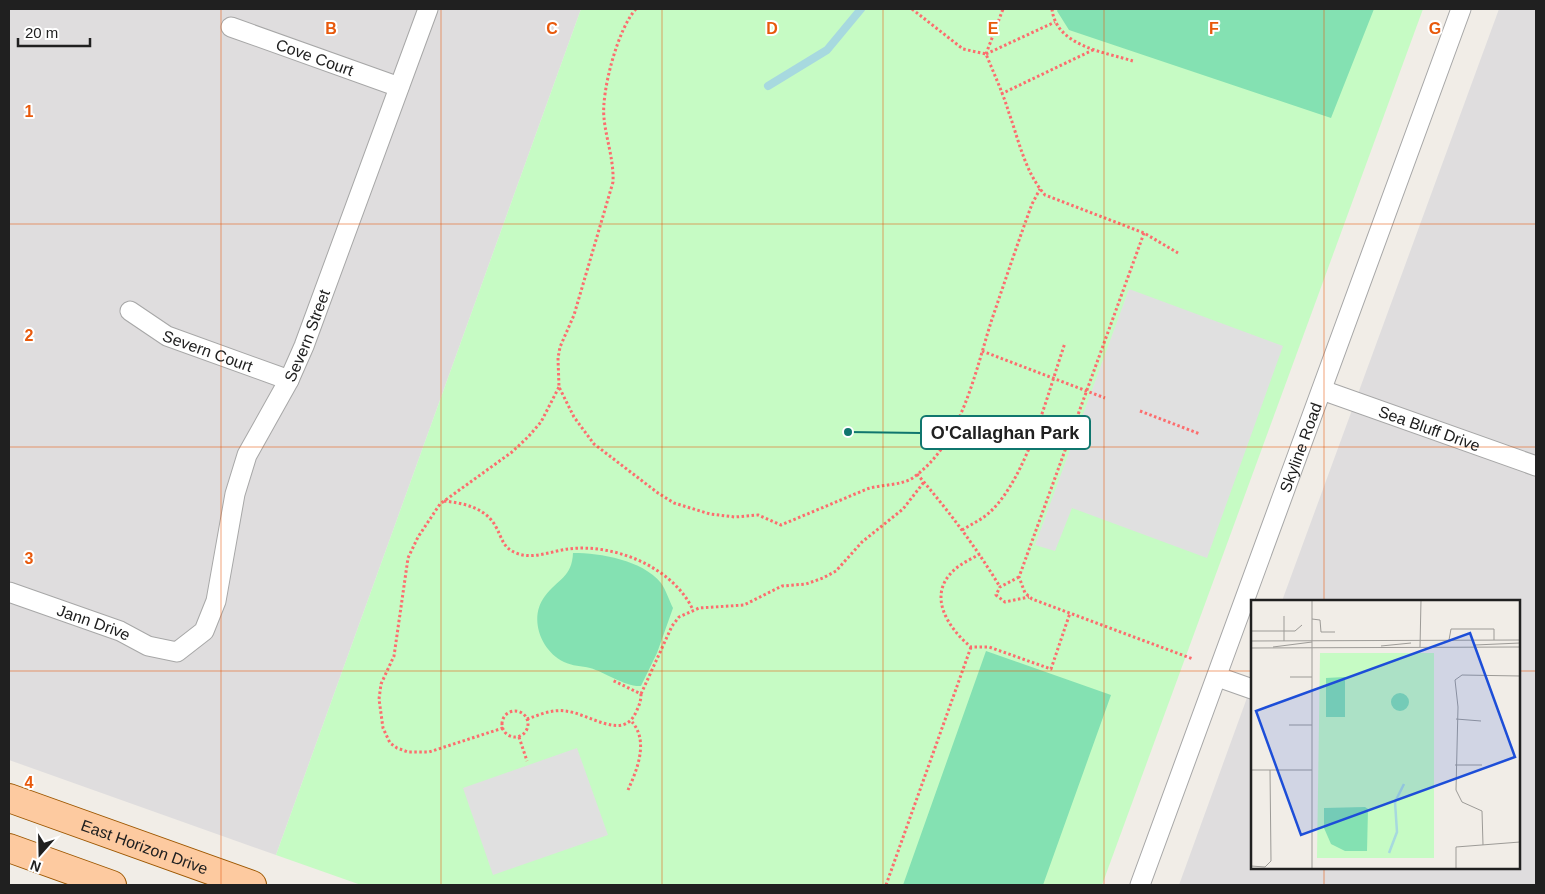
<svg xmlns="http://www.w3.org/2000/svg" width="1545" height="894" viewBox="0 0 1545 894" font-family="Arial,sans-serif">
<rect width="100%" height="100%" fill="#f1ede7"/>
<path fill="#dfddde" d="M9 9H581L276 855 9 760Z
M1499 9H1536V885H1179L1252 684V868H1519V602L1282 601Z"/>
<path fill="#c6fbc4" d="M581 9H1423L1102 885H361L276 855Z"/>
<path fill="#84e1b2" d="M1058 9H1374L1331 118 1069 30 1057 11Z
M573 553C601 553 642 560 661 583 666 590 669 600 673 608L657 653 641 686C625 687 605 672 590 668 582 666 572 666 564 662 541 651 528 618 545 596 558 579 572 577 573 553Z
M986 651 1111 695 1043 885H903Z"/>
<path fill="#e0e0e0" d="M1129 289 1283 346 1207 558 1072 508 1055 551 1035 545Z
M577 748 608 835 493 875 463 788Z"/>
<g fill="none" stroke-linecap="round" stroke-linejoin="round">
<path stroke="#a7d9df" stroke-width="8" d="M768 86 827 50 861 9"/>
<defs>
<g id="minor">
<path id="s1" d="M231 27 399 87"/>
<path id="s2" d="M130 311 167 336 289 380"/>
<path id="s3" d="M1322 390 1536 466"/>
<path id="s4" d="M9 592 120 631 148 646 177 652 204 631 216 601 235 494 247 455 289 380 304 346 428 9"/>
<path d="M1218 677 1252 689"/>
<path id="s5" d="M1140 885 1461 9"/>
</g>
<g id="primary">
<path id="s6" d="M9 798 252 885"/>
<path d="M9 848 112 885"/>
</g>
</defs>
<use href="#minor" stroke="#a7a7a7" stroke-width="21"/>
<use href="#primary" stroke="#9d5700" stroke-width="30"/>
<path stroke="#fc6d6e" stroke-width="3" stroke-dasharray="2.5 2.5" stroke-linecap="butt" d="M636 9C618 28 601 92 604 118 606 139 614 160 613 182L574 315 560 347 558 358 559 387 574 417 594 444 658 493 674 503 710 514 735 517 758 515 781 525 867 489C882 484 902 486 914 477 962 442 975 372 992 319 1005 281 1018 242 1032 204L1040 189
M912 9 963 49 986 54C994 74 1003 93 1009 113 1019 141 1025 172 1045 195L1144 233 1178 253
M1052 9C1056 46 1104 52 1133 61
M986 54 1055 22
M986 54 1003 9
M1001 94 1095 49
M1144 233 1019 577 1025 593 1032 599 1193 659
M982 351 1105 398
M1140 411 1200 434
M917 474C948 510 976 547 1000 587
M444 501C464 503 486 508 496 527 502 538 503 548 516 553 533 560 551 551 568 549 614 543 673 567 693 610
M962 530C972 524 983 519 991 511 1028 475 1048 392 1065 343
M980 554C971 559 960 564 953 571 927 596 948 628 971 647H989L1051 669 1070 613
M1019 577 1000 587 996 595 1005 602 1029 597
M641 694 672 626 679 617 699 608 744 605 782 586 806 584 823 578 836 571 862 542 903 509 924 482
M502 724a13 13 0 1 1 26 0a13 13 0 1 1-26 0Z
M527 719C539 715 552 709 565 711 589 713 623 742 636 712 639 706 641 701 641 694L612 680
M503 728 429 752H408L397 748 390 743 383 728 379 699 381 684 394 656 408 558 418 537 440 504 512 452 528 437 541 422 559 387
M519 737 527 761
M628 790C637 770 649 741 632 722
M886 885 971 647"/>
<use href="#minor" stroke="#fff" stroke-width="19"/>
<use href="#primary" stroke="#fdcaa0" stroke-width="28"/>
</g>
<path fill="none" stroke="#e8590c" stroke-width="1" stroke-opacity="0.55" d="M221 9V885M441 9V885M662 9V885M883 9V885M1104 9V885M1324 9V602M9 224H1536M9 447H1536M9 671H1252M1519 671H1536M1324 868V885"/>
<g text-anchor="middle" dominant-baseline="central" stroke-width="4" stroke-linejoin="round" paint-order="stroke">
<g font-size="16" fill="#202020" stroke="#fff">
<text stroke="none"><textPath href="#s1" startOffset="89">Cove Court</textPath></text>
<text stroke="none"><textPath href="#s4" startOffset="529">Severn Street</textPath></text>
<text stroke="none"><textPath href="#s2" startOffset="88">Severn Court</textPath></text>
<text stroke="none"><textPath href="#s3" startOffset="114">Sea Bluff Drive</textPath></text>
<text stroke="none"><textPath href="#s5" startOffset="466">Skyline Road</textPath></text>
<text stroke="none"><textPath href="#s4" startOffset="90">Jann Drive</textPath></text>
<text stroke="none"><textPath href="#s6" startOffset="144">East Horizon Drive</textPath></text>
</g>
</g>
<g transform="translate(1251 600)">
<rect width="269" height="269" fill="#f1ede7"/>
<path d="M69 53H183V258H66Z" fill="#c6fbc4"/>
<path d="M94 77V117H75V78ZM140 102a9 9 0 1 1 18 0a9 9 0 1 1-18 0ZM114 207 117 209 116 251H94L80 244 73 228V208Z" fill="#84e1b2"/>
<path fill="none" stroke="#a7d9df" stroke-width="2.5" d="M138 253 146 232 144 202 153 184"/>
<path fill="none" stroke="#9d9b97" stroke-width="1" d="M61 19 69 20 70 32H84M0 31H44L51 25M198 40 200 29H243V40M0 41 269 40M33 41V16M224 45 269 43M130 46 160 43M22 47 61 42M169 47 170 0M0 48 269 47M39 77H61M205 119 230 121M38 125H61M204 165H231M0 170H61M232 245 231 211 211 202 205 190 207 107 204 80 211 75 269 76M0 266 14 267 20 261 19 170M61 268V0M205 268V247L269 242"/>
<path fill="#1d4ed8" fill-opacity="0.15" stroke="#1d4ed8" stroke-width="2.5" d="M219 33 264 157 50 235 5 111Z"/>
<rect width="269" height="269" fill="none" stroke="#202020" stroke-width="2.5"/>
</g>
<g font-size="16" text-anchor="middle" font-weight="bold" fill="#e8590c" stroke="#fff" stroke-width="4" stroke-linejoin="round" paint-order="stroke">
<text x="331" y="34">B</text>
<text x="552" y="34">C</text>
<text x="772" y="34">D</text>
<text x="993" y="34">E</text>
<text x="1214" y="34">F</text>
<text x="1435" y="34">G</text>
<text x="29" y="117">1</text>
<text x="29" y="341">2</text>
<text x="29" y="564">3</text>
<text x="29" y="788">4</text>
</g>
<path fill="none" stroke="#0f766e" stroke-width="2" d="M848 432L921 433"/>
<circle fill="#0f766e" stroke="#fff" stroke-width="2" cx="848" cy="432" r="5"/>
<rect fill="#fff" stroke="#0f766e" stroke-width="2" x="921" y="416" width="169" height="33" rx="5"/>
<g font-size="18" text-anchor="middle" font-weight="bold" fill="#202020">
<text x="1005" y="439">O'Callaghan Park</text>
</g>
<rect width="1545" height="894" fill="none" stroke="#202020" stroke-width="20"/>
<g transform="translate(40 854) rotate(200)" stroke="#ffffff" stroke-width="4" paint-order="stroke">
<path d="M0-4L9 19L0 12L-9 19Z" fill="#202020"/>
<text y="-8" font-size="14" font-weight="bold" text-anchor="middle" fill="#202020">N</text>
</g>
<path d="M18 38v8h72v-8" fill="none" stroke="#202020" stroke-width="2.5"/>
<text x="25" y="38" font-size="15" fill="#202020" stroke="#ffffff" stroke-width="4" paint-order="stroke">20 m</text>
</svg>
